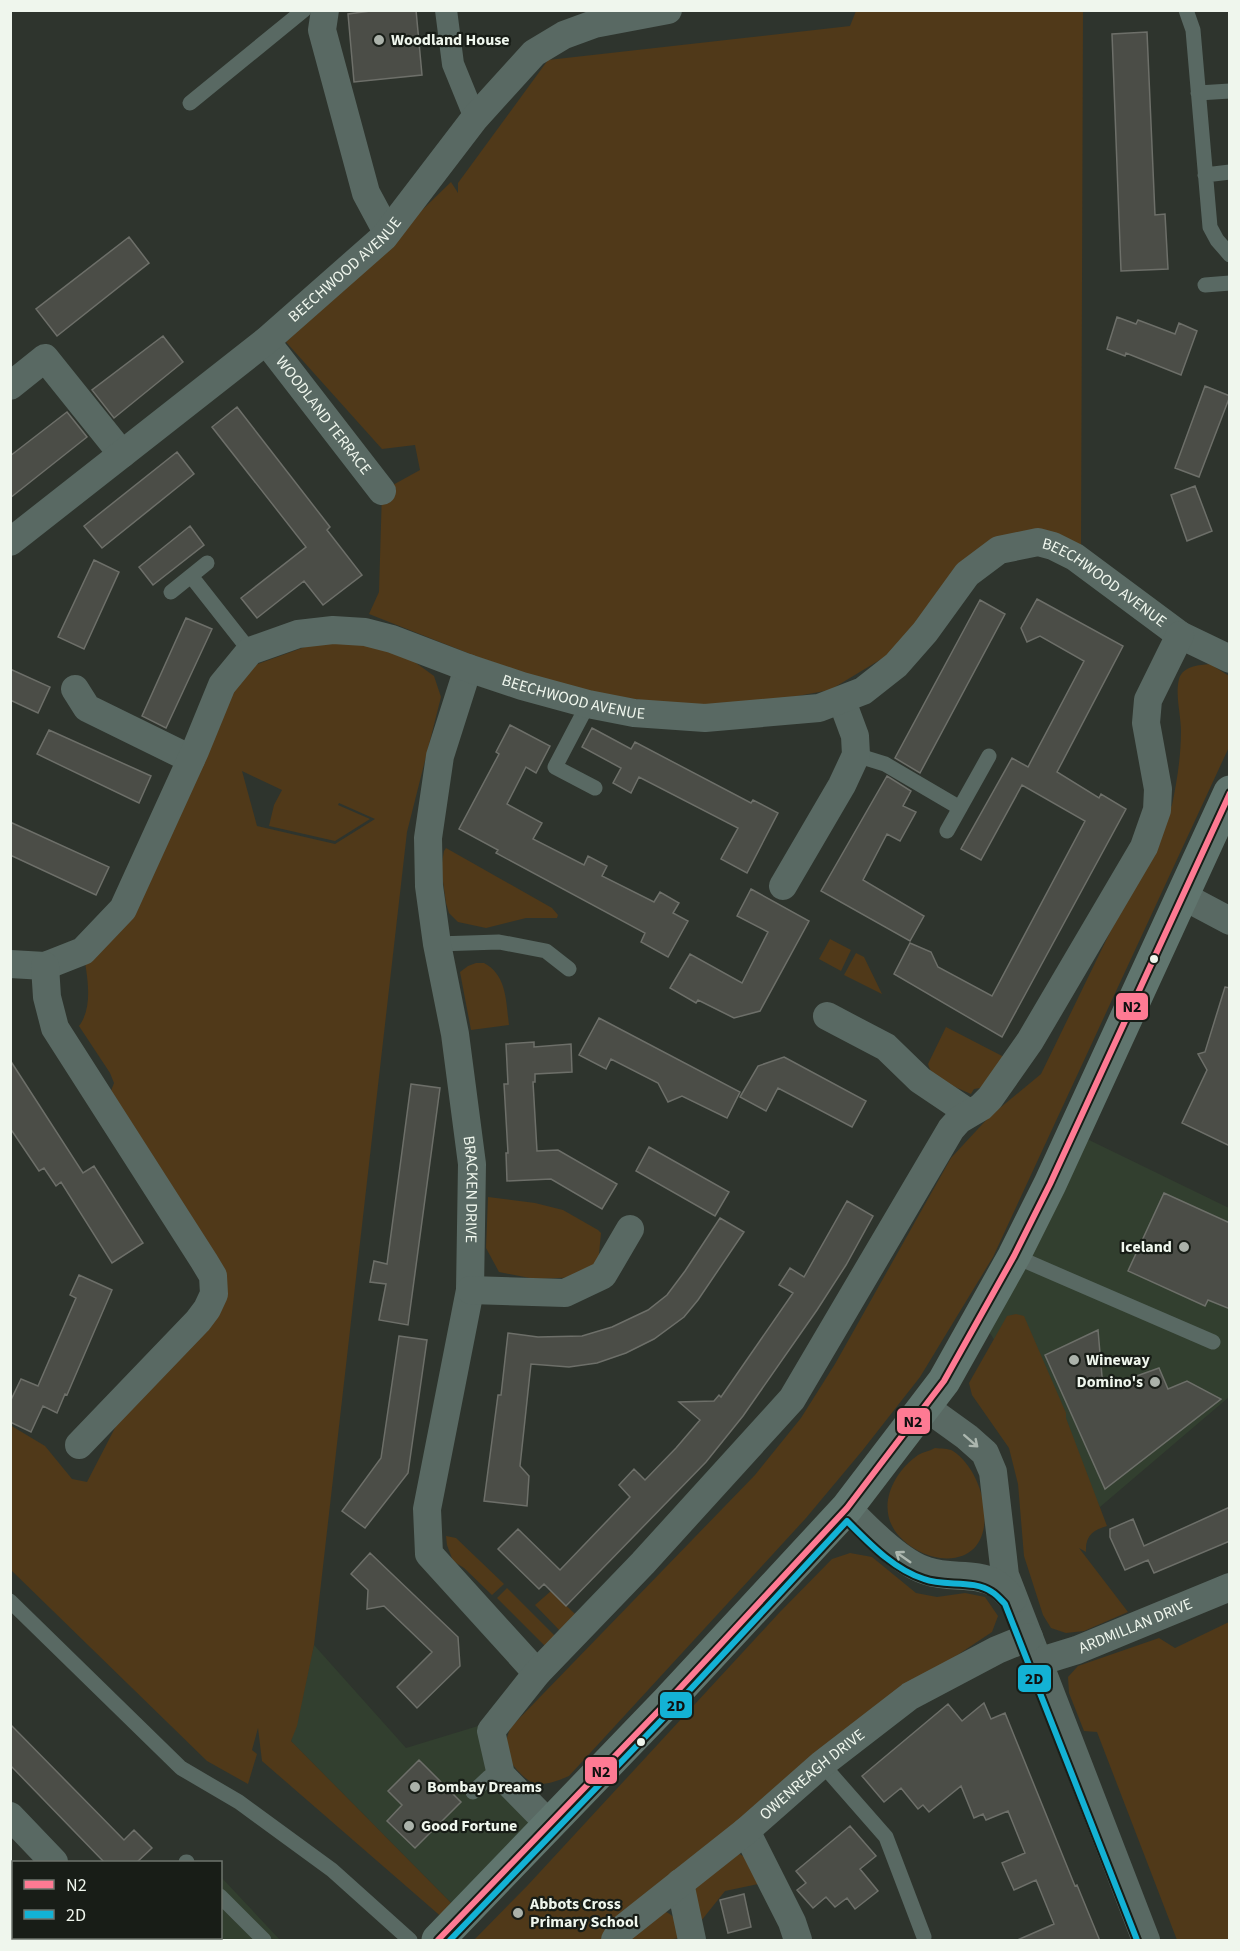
<svg xmlns="http://www.w3.org/2000/svg" width="1240" height="1951" viewBox="0 0 1240 1951" font-family="'Source Sans 3',sans-serif">
<rect width="100%" height="100%" fill="#2e342d"/>
<path fill="#323f2f" d="M1085 1138 1229 1208V1397L1100 1507 988 1330Z
M314 1645 406 1748 501 1719 491 1731 550 1825 463 1915 291 1741Z
M221 1877 280 1940H11L10 1899 13 1897 14 1938H220Z"/>
<path fill="#503919" fill-rule="evenodd" d="M856 11H1083L1081 554 1035 536 888 655 830 690 715 711 554 687 369 614 379 592 382 491 420 470 415 445 382 449 286 342 451 182 458 193V183L548 60 850 26Z
M338 635 405 655 434 676 441 697 407 832 314 1645 297 1726 291 1741 463 1915 452 1926 262 1761 258 1728 252 1750 257 1754 248 1784 207 1761 11 1570 10 1425 45 1446 72 1479 87 1482 116 1426 216 1317 208 1243 111 1091 114 1083 110 1073 79 1026C94 1006 87 974 83 951L130 913 220 705 255 665ZM242 771 282 790 274 805 269 826 335 841 370 819 338 805 339 803 375 819 335 844 257 826Z
M1210 664 1229 676V747L993 1257 920 1377 862 1451 806 1518 569 1776C560 1780 547 1785 537 1784 531 1783 525 1778 521 1774 506 1760 502 1745 511 1727L755 1475 801 1418 835 1364 951 1158 989 1117 1041 1074 1172 805C1177 781 1181 756 1181 731 1181 715 1175 695 1179 679 1183 666 1199 665 1210 664Z
M446 848 552 908 558 915 557 918H526L486 928 458 922 449 913 446 903 441 868 444 851Z
M830 939 851 950 841 971 819 959Z
M856 953 864 957 882 994 844 975Z
M476 963H484C507 975 506 1002 509 1025L471 1030 460 972 468 966Z
M946 1027 1006 1058 980 1088 974 1089 971 1094C957 1087 932 1081 928 1064Z
M488 1197 535 1203 563 1210 598 1230 601 1233 598 1264 582 1277 535 1279 499 1272 486 1248Z
M1016 1314 1024 1316 1066 1413V1418L1107 1526C1093 1530 1085 1536 1086 1552L1079 1548 1128 1612 1084 1631 1066 1633 1051 1628 1043 1615 1024 1556 1018 1484 1009 1448 972 1395 969 1383 1007 1316Z
M935 1448C941 1449 948 1448 953 1451 990 1475 1005 1565 940 1558 926 1556 910 1548 900 1537 875 1511 891 1474 918 1455 923 1452 930 1451 935 1448Z
M446 1536 456 1538 504 1584 492 1595 464 1568 453 1561 447 1545Z
M850 1553 872 1557 916 1593 937 1597 965 1593 985 1597 998 1616 992 1632 905 1690 601 1940H474L528 1885 779 1613 832 1559Z
M507 1588 558 1639 548 1649 497 1598Z
M551 1591 575 1614 564 1635 535 1605Z
M1229 1622V1940H1177L1097 1732 1084 1731 1069 1693 1068 1677 1078 1666 1159 1638 1175 1648Z
M738 1853 748 1859 763 1883 725 1891 701 1921 693 1893 696 1880Z
M660 1911C676 1912 677 1924 680 1938L665 1940H629Z"/>
<path fill="#4b4d47" stroke="#6d6f69" stroke-width="1.5" d="M378 10H416L422 75 354 82 348 14Z
M1147 32 1155 215 1165 214 1168 269 1121 271 1112 34Z
M129 237 149 263 57 336 36 309Z
M1117 317 1136 324 1138 320 1175 334 1179 323 1197 331 1181 375 1126 353 1125 356 1107 349Z
M163 336 183 362 114 418 92 390Z
M1205 386 1230 396 1199 477 1175 468Z
M237 407 330 527 327 530 362 575 323 605 304 581 257 618 241 598 306 547 212 427Z
M67 412 87 437 10 498V456Z
M177 452 194 474 102 548 84 526Z
M1195 486 1212 531 1187 541 1171 495Z
M190 526 204 545 153 585 139 567Z
M94 560 119 572 84 649 58 637Z
M1037 599 1123 646 1057 772 1099 798 1101 794 1126 809 1002 1037 894 974 910 943 931 952 938 967 992 996 1085 821 1022 785 981 860 961 849 1012 758 1028 767 1084 661 1040 636 1027 642 1021 628Z
M980 600 1005 614 920 773 895 758Z
M186 618 212 629 166 728 142 716Z
M10 669 50 687 38 713 10 700Z
M510 725 550 746 536 773 526 767 507 804 542 823 533 839 584 865 588 856 607 866 602 876 654 902 660 892 679 903 673 913 688 921 668 957 641 942 645 933 496 853 498 850 459 829 499 754 496 752Z
M592 728 631 749 635 742 751 803 753 800 778 813 747 873 721 859 738 828 639 777 631 793 613 783 621 768 582 747Z
M49 730 151 776 139 803 37 754Z
M887 776 911 791 903 806 916 812 900 841 887 834 863 880 924 916 910 941 821 891Z
M10 822 109 867 96 895 10 855Z
M751 889 809 921 760 1011 734 1018 698 1000 696 1003 670 988 690 954 742 983 768 932 737 916Z
M1225 987 1230 988V1146L1182 1123 1207 1070 1198 1054 1205 1052Z
M599 1018 740 1092 727 1118 682 1096 668 1102 658 1083 611 1059 606 1069 579 1055Z
M534 1042V1047L571 1044 572 1072 535 1074V1082H533L537 1151 558 1150 617 1184 602 1209 551 1179 507 1181 506 1153H508L504 1084H508L506 1044Z
M784 1057 866 1101 852 1127 778 1088 766 1111 740 1097 758 1066Z
M10 1060 83 1173 94 1166 143 1243 112 1263 61 1182 56 1186 44 1168 39 1171 10 1128Z
M411 1084 440 1088 408 1325 379 1320 386 1284 370 1282 374 1261 387 1264Z
M649 1147 729 1192 715 1216 636 1171Z
M1164 1193 1230 1223V1309L1208 1300 1205 1306 1128 1271Z
M847 1201 873 1216 846 1265 817 1310 743 1416 706 1462 566 1606 544 1584 539 1589 498 1549 518 1529 560 1570 630 1497 619 1485 634 1469 645 1480 676 1448 700 1420 679 1402 714 1401 719 1395 721 1397 793 1293 779 1285 790 1268 804 1277Z
M720 1218 744 1232 698 1300 684 1317 654 1339 626 1353 597 1363 569 1367 531 1364 520 1466 529 1476 527 1506 484 1501 498 1395H501L508 1333 538 1337 582 1336 612 1327 648 1310 667 1295 685 1271Z
M79 1275 112 1290 67 1395 65 1394 57 1413 43 1406 31 1432 10 1422V1402L21 1379 38 1386 76 1298 70 1295Z
M1098 1330 1103 1388 1159 1368 1168 1389 1187 1381 1221 1399 1105 1489 1045 1355Z
M399 1336 427 1340 408 1473 365 1528 342 1511 381 1458Z
M1230 1507V1541L1154 1573 1148 1560 1125 1570 1110 1537V1529L1133 1519 1144 1546Z
M370 1553 458 1637 460 1666 417 1708 397 1687 432 1652 384 1606 367 1609 368 1590 351 1574Z
M984 1703 991 1719 1005 1713 1075 1886 1077 1885 1100 1941H1015L1054 1924 1036 1880 1014 1890 1002 1863 1025 1853 1008 1811 986 1820 983 1814 974 1818 961 1786 929 1812 923 1805 918 1809 901 1788 884 1802 862 1776 948 1704 962 1721Z
M10 1724 124 1840 134 1830 152 1848 136 1863H105L10 1765Z
M419 1760 461 1802 415 1848 387 1821 402 1805 388 1791Z
M850 1826 876 1856 860 1869 878 1891 855 1909 847 1898 835 1907 826 1897 813 1908 797 1890 806 1883 796 1871Z
M744 1894 751 1927 728 1933 720 1900Z"/>
<g fill="none" stroke-linecap="round" stroke-linejoin="round">
<path stroke="#596963" stroke-width="15" d="M1186 10 1193 30 1210 227 1217 240 1230 255
M1198 93 1230 91
M190 103 304 10
M1205 175 1230 172
M1205 285 1230 283
M191 576 250 651
M171 592 207 563
M588 704 555 767 595 788
M856 755 885 764 960 808
M947 831 989 756
M437 944 499 942 546 951 569 969
M1014 1256 1213 1342
M10 1601 181 1768 239 1802 332 1870 410 1940
M822 1764 886 1837 924 1937
M473 1792 489 1777 501 1775
M186 1862H187
M220 1896 264 1940
M34 1940 37 1938"/>
<path stroke="#596963" stroke-width="22" d="M446 10 453 64 475 118"/>
<g stroke="#596963" stroke-width="28">
<path d="M325 10 322 30 366 193 387 232"/>
<path id="s1" d="M266 341 382 491"/>
<path d="M10 386 45 358 122 454"/>
<path id="s2" d="M10 542 266 341 384 237 475 118 534 53 564 35 594 24 668 10"/>
<path id="s3" d="M468 668 440 756 428 838 429 886 437 944 455 1034 472 1164 470 1290 427 1509 429 1554 537 1673"/>
<path d="M75 689 87 708 191 759"/>
<path d="M783 886 842 785 856 755 855 736 842 701"/>
<path d="M1181 895 1230 921"/>
<path id="s4" d="M10 964 45 966 83 951 123 909 195 751 222 685 250 651 298 634 333 630 365 632 392 639 468 668 522 686 588 704 634 713 705 718 819 708 863 691 896 665 925 632 967 574 999 550 1038 542 1053 546 1075 557 1180 635 1230 659"/>
<path d="M45 966 47 997 55 1028 204 1261 213 1276 214 1294 207 1309 198 1321 79 1445"/>
<path d="M827 1016 886 1047 920 1080 969 1113"/>
<path d="M470 1290 565 1293 603 1275 630 1229"/>
<path d="M924 1406 967 1437 985 1453 993 1472 1005 1575 1146 1940"/>
<path d="M847 1508C867 1528 900 1563 927 1571 949 1579 975 1572 995 1583 1002 1587 1007 1594 1013 1599"/>
<path id="s5" d="M1038 1662 1077 1650 1230 1587"/>
<path d="M10 1816 54 1862"/>
<path d="M550 1825 501 1775 491 1731 537 1673 643 1563 792 1399 951 1129 959 1120 981 1107 990 1098 1030 1041 1144 847 1157 810 1158 789 1146 723 1148 700 1180 635"/>
<path d="M746 1831 792 1922 798 1940"/>
<path d="M680 1883 692 1940"/>
<path d="M123 1938 126 1940"/>
<path id="s6" d="M615 1940 621 1930 746 1831 822 1764 910 1696 997 1650 1029 1637"/>
</g>
<path stroke="#60756e" stroke-width="33" d="M438 1940 668 1701 847 1508 944 1381 1014 1256 1050 1184 1230 792"/>
<defs>
<path id="bus-1" d="M438 1940 668 1701 847 1508 944 1381 1014 1256 1050 1184 1230 793"/>
<path id="bus-2" d="M450 1940 674 1707 847 1521C869 1543 893 1569 924 1579 945 1587 973 1579 992 1592 997 1595 1001 1600 1005 1604L1137 1940"/>
</defs>
<use href="#bus-1" stroke="#181d17" stroke-width="10"/>
<use href="#bus-2" stroke="#181d17" stroke-width="10"/>
<use href="#bus-1" stroke="#fe7a93" stroke-width="6"/>
<use href="#bus-2" stroke="#13b2d5" stroke-width="6"/>
</g>
<defs><path id="oneway-shaft" d="M-6 0H5M1.5-3L5.5 0L1.5 3" fill="none" stroke-width="1.6" stroke-linecap="round" stroke-linejoin="round" transform="scale(1.5)"/></defs>
<g stroke="#acb7af">
<use href="#oneway-shaft" transform="translate(971 1441) rotate(41)"/>
<use href="#oneway-shaft" transform="translate(903 1557) rotate(-145)"/>
</g>
<g fill="#abb2aa" stroke="#181d17" stroke-width="2">
<circle cx="379" cy="40" r="6"/>
<circle cx="1184" cy="1247" r="6"/>
<circle cx="1074" cy="1360" r="6"/>
<circle cx="1155" cy="1382" r="6"/>
<circle cx="415" cy="1787" r="6"/>
<circle cx="409" cy="1826" r="6"/>
<circle cx="518" cy="1913" r="6"/>
</g>
<g fill="#eff6ed" stroke="#181d17" stroke-width="2">
<circle cx="1154" cy="959" r="5"/>
<circle cx="641" cy="1742" r="5"/>
</g>
<g text-anchor="middle" dominant-baseline="central" stroke-width="4.5" stroke-linejoin="round" paint-order="stroke">
<g font-size="16" font-weight="bold" fill="#eff6ed" stroke="#181d17" text-anchor="start">
<text x="391" y="40">Woodland House</text>
<text x="1172" y="1247" text-anchor="end">Iceland</text>
<text x="1086" y="1360">Wineway</text>
<text x="1143" y="1382" text-anchor="end">Domino's</text>
<text x="427" y="1787">Bombay Dreams</text>
<text x="421" y="1826">Good Fortune</text>
<text x="530" y="1904">Abbots Cross<tspan x="530" dy="18">Primary School</tspan></text>
</g>
<g font-size="16" fill="#eff6ed" stroke="#181d17">
<text stroke="none"><textPath href="#s2" startOffset="432">BEECHWOOD AVENUE</textPath></text>
<text stroke="none"><textPath href="#s1" startOffset="94">WOODLAND TERRACE</textPath></text>
<text stroke="none"><textPath href="#s4" startOffset="1371">BEECHWOOD AVENUE</textPath></text>
<text stroke="none"><textPath href="#s4" startOffset="760">BEECHWOOD AVENUE</textPath></text>
<text stroke="none"><textPath href="#s3" startOffset="530">BRACKEN DRIVE</textPath></text>
<text stroke="none"><textPath href="#s5" startOffset="104">ARDMILLAN DRIVE</textPath></text>
<text stroke="none"><textPath href="#s6" startOffset="258">OWENREAGH DRIVE</textPath></text>
</g>
</g>
<g stroke="#181d17" stroke-width="2">
<rect x="1115" y="992" width="34" height="29" rx="6" fill="#fe7a93"/>
<rect x="896" y="1407" width="35" height="28" rx="6" fill="#fe7a93"/>
<rect x="1017" y="1664" width="35" height="29" rx="6" fill="#13b2d5"/>
<rect x="659" y="1691" width="34" height="28" rx="6" fill="#13b2d5"/>
<rect x="584" y="1756" width="34" height="29" rx="6" fill="#fe7a93"/>
</g>
<g font-size="16" text-anchor="middle" font-weight="bold" fill="#111">
<text x="1132" y="1012">N2</text>
<text x="913" y="1427">N2</text>
<text x="1034" y="1684">2D</text>
<text x="676" y="1711">2D</text>
<text x="601" y="1777">N2</text>
</g>
<rect width="1240" height="1951" fill="none" stroke="#eff6ed" stroke-width="24"/>
<rect x="12" y="1861" width="210" height="78" fill="#181d17" stroke="#6e746d" stroke-width="1.5"/>
<rect x="24" y="1880" width="30" height="9" fill="#fe7a93" stroke="#6e746d" stroke-width="1.5"/>
<text x="66" y="1891" font-size="18" fill="#eff6ed">N2</text>
<rect x="24" y="1910" width="30" height="9" fill="#13b2d5" stroke="#6e746d" stroke-width="1.5"/>
<text x="66" y="1921" font-size="18" fill="#eff6ed">2D</text>
</svg>
